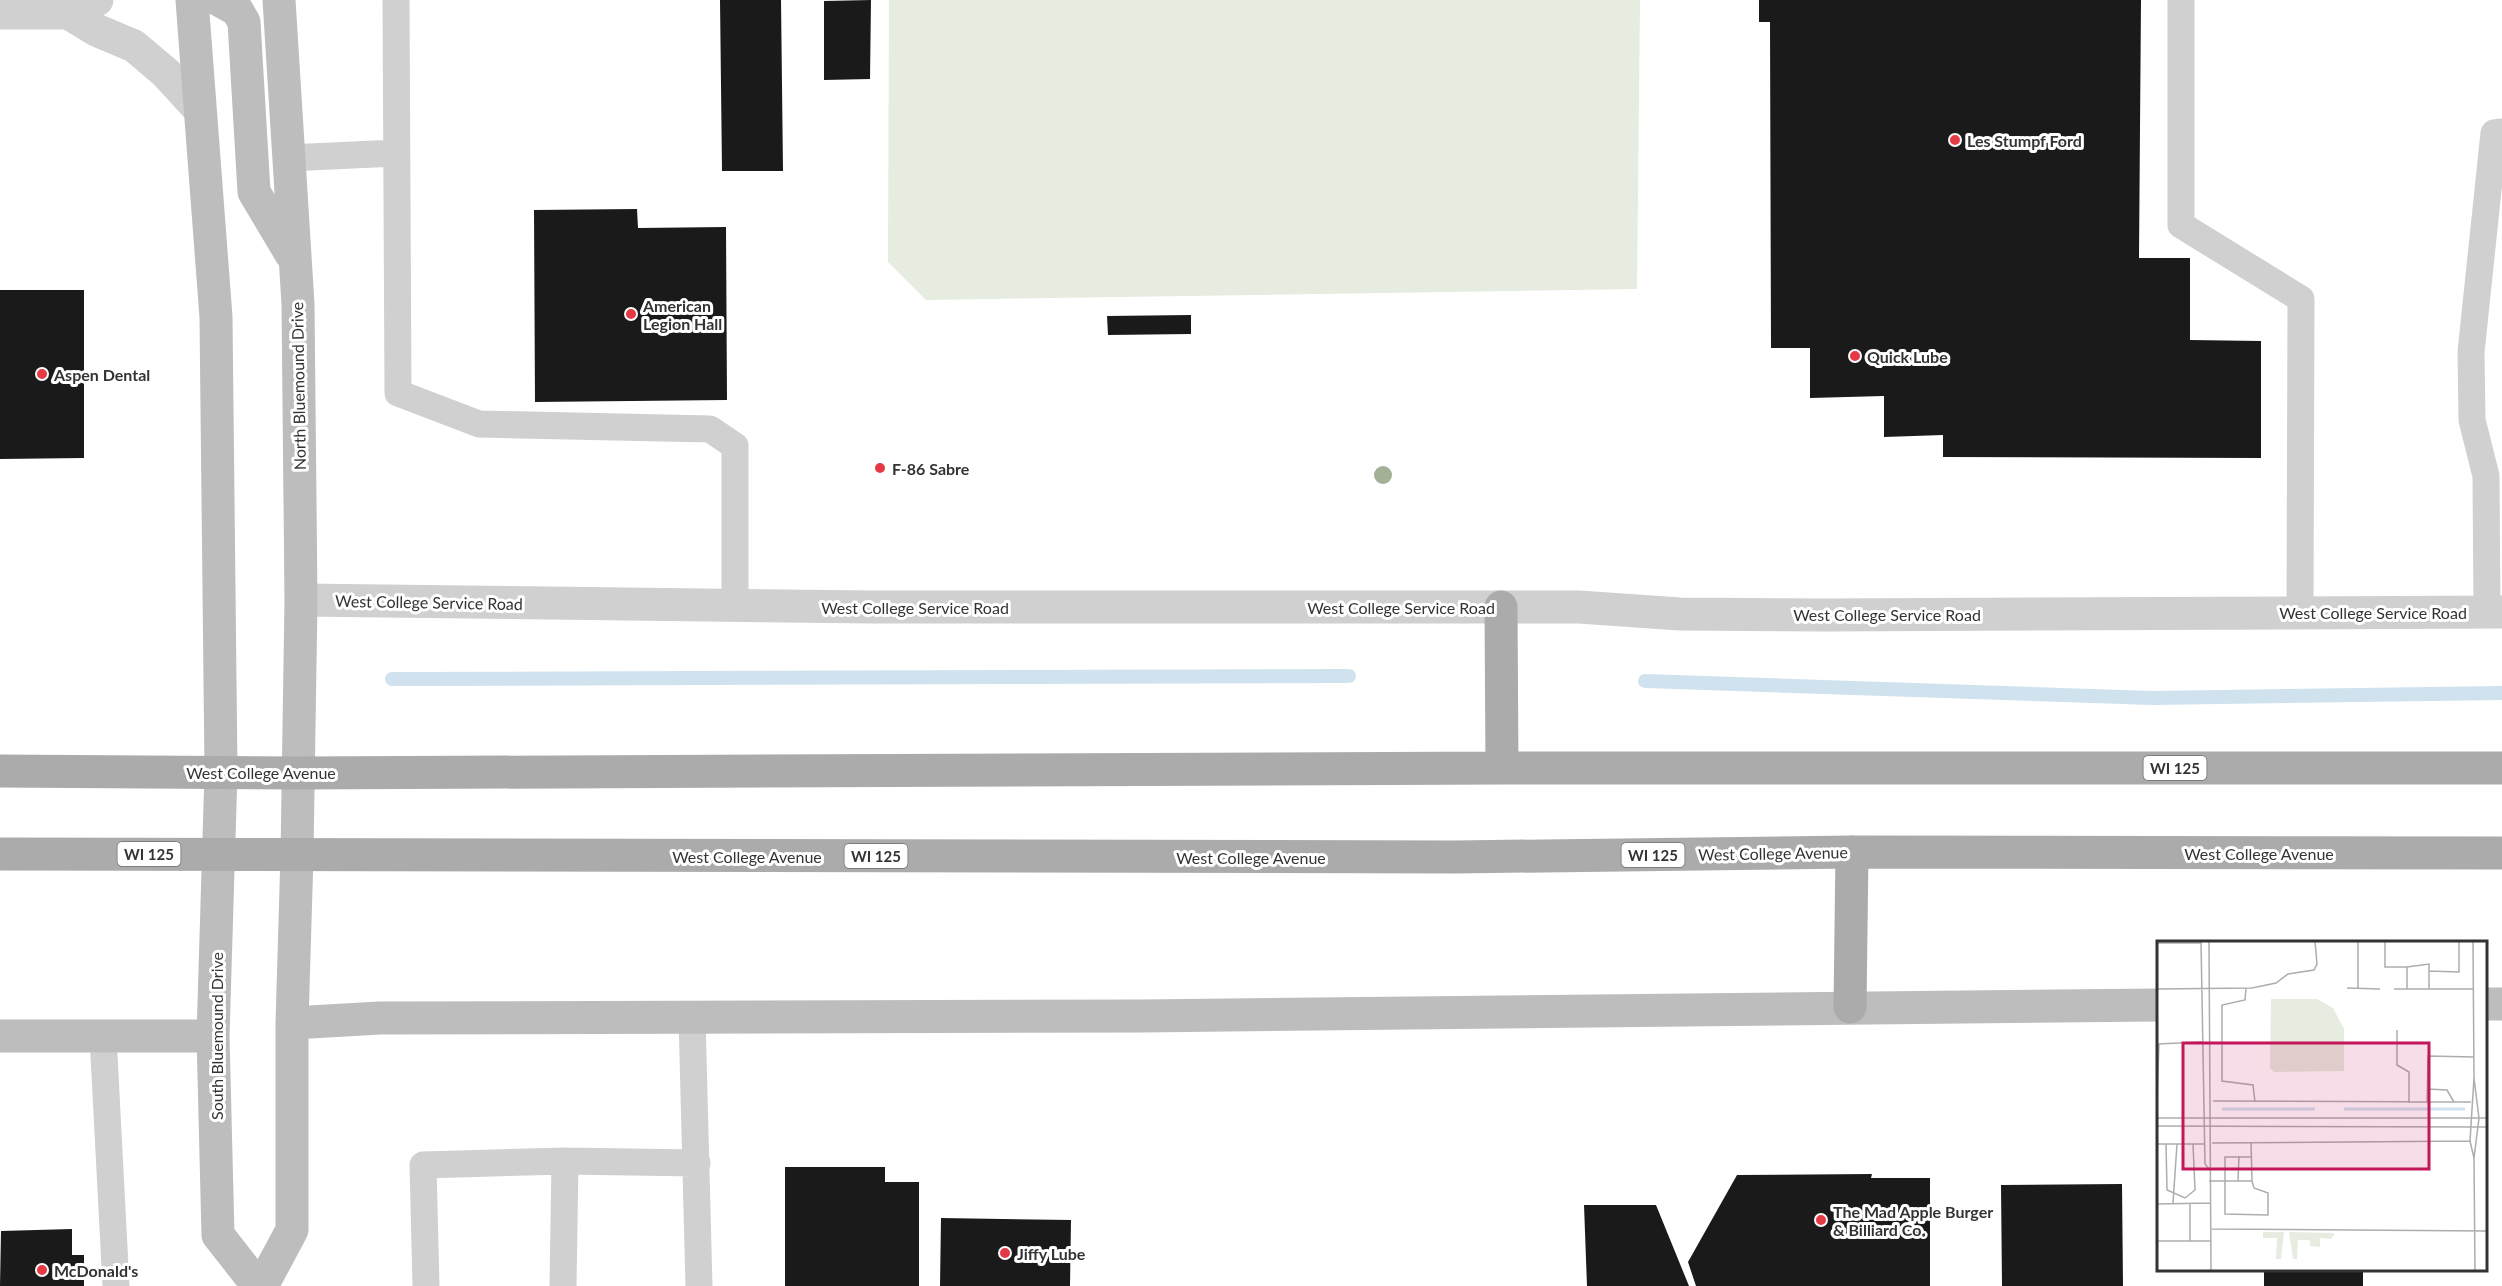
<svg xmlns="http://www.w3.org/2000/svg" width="2502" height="1286" viewBox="0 0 2502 1286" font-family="Lato,sans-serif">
<rect width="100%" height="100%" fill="#fff"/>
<path fill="#e6ecdf" d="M889 0H1640L1637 289 926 300 888 262Z"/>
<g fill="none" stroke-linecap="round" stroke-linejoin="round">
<path stroke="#cfe2ee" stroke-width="14" d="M392 679 1349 676
M1645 681 2152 698 2502 693"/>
</g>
<path fill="#1a1a1a" d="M720 0H781L783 171H722Z
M871 0 870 79 824 80V1Z
M1759 0H2141L2139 258H2190V340L2261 341V458L1943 457V435L1884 437V396L1810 398V348H1771L1770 22H1759Z
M637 209 638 228 726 227 727 400 535 402 534 210Z
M0 290H84V458L0 459Z
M1191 315V334L1108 335 1107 316Z
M785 1167H885V1182H919V1286H785Z
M1872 1174 1871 1178H1930V1286H1696L1688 1262 1737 1175Z
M2122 1184 2123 1286H2002L2001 1185Z
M1584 1205H1656L1689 1286H1587Z
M941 1218 1071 1220 1070 1286H940Z
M72 1229V1255H84V1286H0L1 1231Z
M2264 1270H2363V1286H2264Z"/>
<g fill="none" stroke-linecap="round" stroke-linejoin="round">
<path stroke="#d0d0d0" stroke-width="27" d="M396 0 398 393 479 424 710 429 735 446V606
M2181 0V225L2301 299 2300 612
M288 158 396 153
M2487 612 2486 476 2472 420 2471 352 2494 133 2502 132
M692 1017 699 1286
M103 1036 116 1286
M426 1286 423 1165 565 1161 697 1163
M563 1286 565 1161"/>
<path stroke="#d0d0d0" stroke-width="33" d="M0 13H68L97 0
M68 13 96 30 134 46 166 73 199 109
M301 600 873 607H1579L1680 614 1825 615 2502 612"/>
<path stroke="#bdbdbd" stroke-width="33" d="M192 0 216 317 221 772 213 1036 218 1235 258 1286
M219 0 237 10 244 22 254 192 291 254
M2486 1004H2502
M292 1023 380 1018 1142 1016 2158 1005
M0 1036H213
M262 1286 292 1230V1023L297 855 301 600 298 304 279 0"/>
<path stroke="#ababab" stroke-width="33" d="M1501 607 1502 768
M0 771 298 773 1502 768H2502
M0 854 1455 857 1852 852 2502 853
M1850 1007 1852 852"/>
</g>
<circle fill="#a2b095" cx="1383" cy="475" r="9"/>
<g fill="#e63946" stroke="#fff" stroke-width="2">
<circle cx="1955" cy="140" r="6"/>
<circle cx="631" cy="314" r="6"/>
<circle cx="1855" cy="356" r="6"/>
<circle cx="42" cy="374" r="6"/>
<circle cx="880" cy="468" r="6"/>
<circle cx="1821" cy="1220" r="6"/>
<circle cx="1005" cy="1253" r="6"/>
<circle cx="42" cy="1270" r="6"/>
</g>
<g text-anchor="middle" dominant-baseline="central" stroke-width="6" stroke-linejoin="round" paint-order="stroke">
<g fill="#fff" stroke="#707070" stroke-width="1.5">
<rect x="2143.5" y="756" width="63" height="24" rx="4.5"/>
<rect x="117.5" y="842" width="63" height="24" rx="4.5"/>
<rect x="1621.5" y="843" width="63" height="24" rx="4.5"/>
<rect x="844.5" y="844" width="63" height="24" rx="4.5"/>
</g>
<g font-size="15" font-weight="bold" fill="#333">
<text x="2175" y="768">WI 125</text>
<text x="149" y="854">WI 125</text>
<text x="1653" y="855">WI 125</text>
<text x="876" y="856">WI 125</text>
</g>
<g font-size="16" font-weight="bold" fill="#333" stroke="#fff" text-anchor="start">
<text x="1967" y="140">Les Stumpf Ford</text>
<text x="643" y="305">American<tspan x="643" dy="18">Legion Hall</tspan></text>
<text x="1867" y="356">Quick Lube</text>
<text x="54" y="374">Aspen Dental</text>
<text x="892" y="468">F-86 Sabre</text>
<text x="1833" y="1211">The Mad Apple Burger<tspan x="1833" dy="18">&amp; Billiard Co.</tspan></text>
<text x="1017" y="1253">Jiffy Lube</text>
<text x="54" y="1270">McDonald's</text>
</g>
<g font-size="16" fill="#333" stroke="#fff">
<text transform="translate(298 386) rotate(-91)">North Bluemound Drive</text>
<text transform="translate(429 602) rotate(1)">West College Service Road</text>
<text x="915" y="607">West College Service Road</text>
<text x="1401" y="607">West College Service Road</text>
<text x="2373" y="612">West College Service Road</text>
<text x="1887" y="614">West College Service Road</text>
<text x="261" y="772">West College Avenue</text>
<text transform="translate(1773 853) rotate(-1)">West College Avenue</text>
<text x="2259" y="853">West College Avenue</text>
<text x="747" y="856">West College Avenue</text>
<text x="1251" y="857">West College Avenue</text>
<text transform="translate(216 1036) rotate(-90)">South Bluemound Drive</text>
</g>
</g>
<g transform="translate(2157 941)">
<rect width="330" height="330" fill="#fff"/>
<path d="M114 58H160L176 67 187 88V130L117 131 113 127ZM106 291H127L124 318H119L120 297H106ZM132 291 177 292V294L174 298 163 297V306L153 305V299H141L140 318H136Z" fill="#e6ecdf"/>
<path fill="none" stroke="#cfe2ee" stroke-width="3" d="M65 168H158M187 168H308"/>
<path fill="none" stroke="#adadad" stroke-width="1.5" d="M44 0 48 223 52 228M52 0 54 330M201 0V47M228 0V26H250V48M316 0 317 137 322 177 317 217 318 330M0 2H44M250 26 272 23V30M89 47 88 59 65 64V140L96 144 98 161M190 47 223 48M0 48 95 47 119 42 131 33 157 29 160 23 158 0M237 48H316M272 48V30L302 31V0M240 89V124L252 131V162M0 103 45 101M317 137 313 200 317 217M270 148 290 149 297 161M330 152V132M0 157 2 103M56 160 314 161M270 162 271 115 317 116M0 177H330M0 185 330 186M94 201 95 240M55 202 313 200M0 203H47M9 203 10 249 28 257 38 249 36 203M52 240H95L97 247 111 252V274L68 273V216H94M81 240 82 215M16 262 20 203M33 262V300M0 263 53 262M53 288 330 290M0 300H53"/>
<path fill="#c2185b" fill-opacity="0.15" stroke="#c2185b" stroke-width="3" d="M26 102H272V228H26Z"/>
<rect width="330" height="330" fill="none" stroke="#333" stroke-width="3"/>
</g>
</svg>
